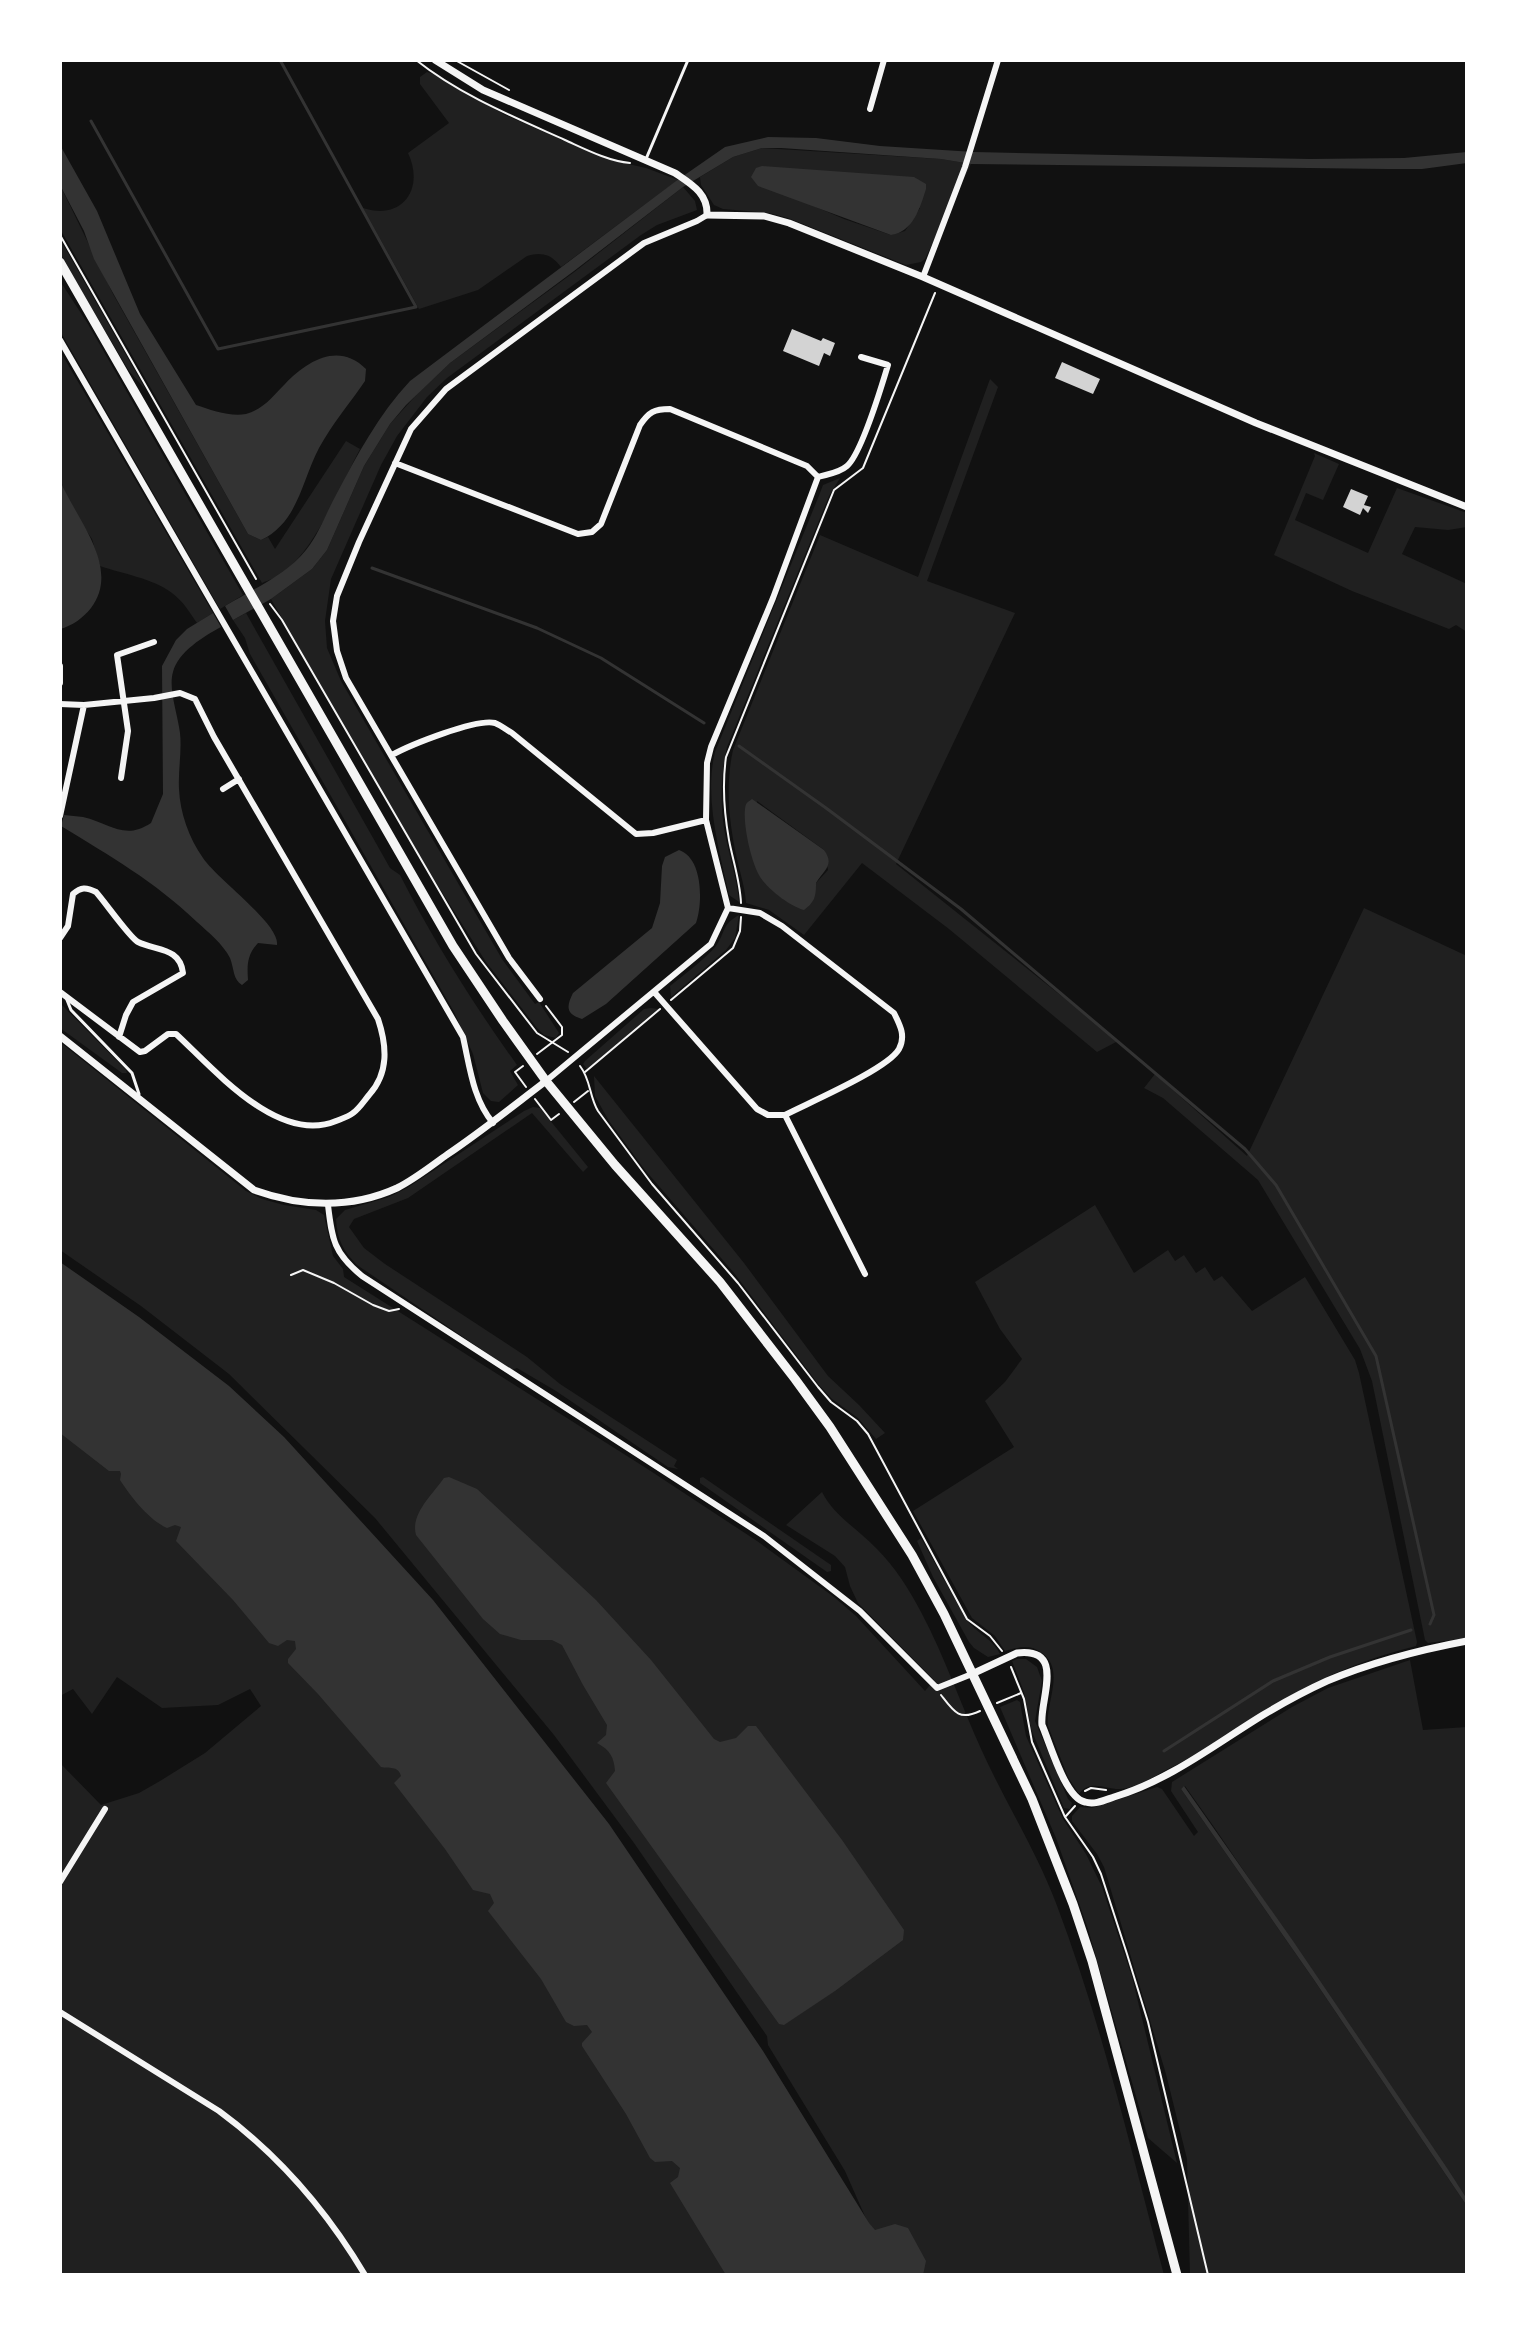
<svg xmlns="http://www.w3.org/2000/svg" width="1527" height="2335" viewBox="0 0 1527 2335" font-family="Merriweather,serif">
<rect width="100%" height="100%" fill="#111"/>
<path fill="#202020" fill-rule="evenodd" d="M427 72 434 74 505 115 558 138 615 161 646 168 678 180 561 267C552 255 542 251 527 256L478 290 419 309 363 208C402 221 425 189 408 153L449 123 420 84V77Z
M762 148 941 159 971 164 925 259 921 262 906 265 788 218 769 213 723 209 714 205 701 185 700 177 733 157ZM809 204 920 208 905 231 891 235 844 219Z
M60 185 113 294 248 534 261 540 268 537 275 549 346 441 360 449C340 487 317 546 284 572 278 577 269 580 262 583L60 229Z
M683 187 695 201 697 210 657 225 641 235 447 378 427 397 397 436 381 465 331 579 325 621 327 648 341 681 502 959 535 1004 539 1002 559 1033 556 1038 544 1035 537 1028 486 962 428 870 271 599 312 569 327 550 364 466 390 424 419 392 450 363 573 273Z
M60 239 146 390 129 371 60 255Z
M60 281 88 324 243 595 220 609 60 331Z
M60 351 213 613 197 623C190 613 183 601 172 593 152 578 123 574 100 566L92 539 74 512 60 480Z
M990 379 998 387 927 581 1015 613 896 864 1118 1041 1097 1052 949 929 862 863 804 935 769 910 746 903C745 887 740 873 737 859 729 822 725 787 733 750L820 535 918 577ZM757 801 824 850 828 870 816 883 762 880 749 844Z
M1314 453 1339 464 1323 500 1306 493 1295 520 1368 553 1397 488 1467 513V527L1448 530 1415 527 1402 554 1467 584V632L1456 625 1449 629 1352 591 1274 555 1315 456Z
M840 478 829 496 727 747C721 774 720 800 724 828 728 853 737 877 739 902L729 895C719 849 704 798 715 752L820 493 823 485Z
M246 613 390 868 400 875C434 942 474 1005 517 1065L510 1071 518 1085 499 1102 491 1101 483 1093 473 1054 454 1012 250 654 245 638 233 620Z
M1364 908 1467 956V1638L1428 1643 1425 1640 1372 1381 1360 1349 1258 1180 1163 1098 1144 1088 1155 1074 1247 1156Z
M739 915 735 938 726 950 671 997 670 986C686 973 703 961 716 946 726 932 721 925 739 915Z
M60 1003 126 1070 127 1073H122L60 1028Z
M651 1008 658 1009 587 1069 583 1064 585 1061 644 1009Z
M60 1042 246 1191 262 1199 284 1205 316 1210 324 1215 333 1256 343 1269 344 1277 646 1468 757 1541 834 1597 856 1616 925 1691 934 1680 858 1603 850 1586 845 1567 835 1556 786 1525 822 1492C834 1516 858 1529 876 1548 895 1567 909 1589 921 1612 945 1657 961 1705 982 1751 1005 1802 1036 1850 1056 1903 1102 2024 1131 2150 1164 2275H891L845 2171 768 2045 767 2036 634 1843 554 1735 375 1518 229 1374 141 1306 60 1250Z
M594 1076 744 1263 828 1376 859 1405 885 1433 876 1439 858 1418 832 1399 819 1385 734 1273 645 1170 609 1121 595 1096Z
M533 1107 540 1108 588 1167 583 1172 532 1113 408 1198 354 1219 349 1227 364 1248 385 1264 527 1357 560 1384 677 1460 674 1466 678 1469 668 1467 556 1391 517 1368 512 1370 357 1265C343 1251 337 1239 336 1219L345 1210 389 1197 407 1188 524 1111Z
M1095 1205 1134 1273 1168 1250 1175 1261 1184 1255 1196 1273 1205 1267 1214 1281 1222 1276 1252 1311 1305 1277 1355 1360 1359 1373 1417 1642 1416 1646C1371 1657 1325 1675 1285 1699 1245 1723 1206 1751 1164 1771 1152 1778 1133 1789 1119 1789 1105 1789 1089 1779 1079 1794L1068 1777 1048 1726C1045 1703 1066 1670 1042 1653 1030 1644 1019 1647 1005 1651L995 1636 972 1618 913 1511 1014 1447 985 1401 1005 1382 1022 1359 1000 1329 975 1282Z
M60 1433 121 1471 179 1522 297 1639 402 1771 590 2024 679 2164 746 2275H60V1763L101 1805 139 1793 160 1781 205 1753 261 1706 250 1689 218 1705 162 1708 117 1677 92 1714 73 1689 60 1696Z
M703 1477 831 1565V1571L827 1572 700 1483V1478Z
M921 1538 966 1619C976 1633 992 1638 1000 1654L988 1657 974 1648 969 1642 933 1577 917 1541Z
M1017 1659H1026L1037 1667 1042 1681 1035 1721 1068 1799 1072 1803 1070 1809 1064 1808 1031 1729 1024 1692 1012 1661Z
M1410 1660 1423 1730 1467 1727V2199L1214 1827 1185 1786 1181 1789 1312 1977 1467 2206V2275H1190L1187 2159 1166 2074 1104 1867 1097 1854 1072 1821V1816L1080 1807 1092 1808 1157 1787 1162 1789 1194 1836 1198 1832 1171 1791 1172 1782 1292 1707 1328 1688Z
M1017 1700 1020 1702 1026 1736 1063 1819 1086 1854 1102 1887 1132 1977 1177 2163 1148 2138 1088 1929 1056 1838 1000 1707Z"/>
<path fill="#333" d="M768 137 816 138 880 146 974 152 1310 159 1404 158 1467 152V163L1422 169H1387L971 164 941 159 781 148H762L733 157 683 187 574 271 450 363 406 405 390 424 364 466 327 550 312 569 271 599 233 620 225 606C253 589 285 576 306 550 319 534 326 513 336 495 357 455 379 414 410 381L676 181 725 147Z
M60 145 97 211 140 314 196 405C211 410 230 417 246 414 264 409 273 396 285 384 308 360 339 342 366 369L365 381C350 403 332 424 319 448 302 480 298 523 261 540L248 534 94 259 84 231 60 185Z
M762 166 914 177 926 184V189C920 208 913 232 891 235L758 186 751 177 756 168Z
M60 480C75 518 122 567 91 608 83 618 72 626 60 629Z
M213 613 221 627C204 636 178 652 173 672 168 689 178 715 180 733 182 751 178 770 179 789 180 813 189 838 203 858 217 879 280 924 277 945L258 943C247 955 247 965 248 980L242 985C233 980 234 968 230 958 223 944 208 932 197 922 154 881 110 856 61 826L64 815C70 816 77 816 83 817 110 823 124 841 151 823L163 794 162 666 176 640 187 629Z
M752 799 824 850C835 865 824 870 816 883 816 896 815 902 804 910 790 906 772 892 763 881 752 868 743 826 745 809 746 802 747 803 752 799Z
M679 850C703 858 703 903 696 923L606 1004 582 1019C566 1014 566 1007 573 993L652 928 660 903 662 866 665 857Z
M60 1262 139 1317 229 1386 284 1437 433 1600 609 1824 763 2051 869 2223 875 2230 895 2224 908 2228 926 2261 923 2275H726L670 2183 678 2177 680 2168 672 2161 655 2162 650 2158 626 2114 582 2046V2043L592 2032 587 2025 574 2026 566 2022 541 1979 488 1911 494 1903 490 1894 473 1890 445 1849 394 1783 401 1776C398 1765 389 1769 381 1767L318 1694 288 1663V1659L296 1649 295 1641 287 1640 278 1646 269 1643 233 1600 176 1541 181 1527 175 1525 167 1528C149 1520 131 1497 120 1480L121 1474 120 1471H109L60 1433Z
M449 1477 477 1489 596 1600 651 1660 714 1739 720 1742 736 1738 748 1726H756L842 1840 904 1930 903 1940 835 1991 784 2025 779 2024 606 1783 615 1771C614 1757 610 1750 597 1743L606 1735 607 1725 583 1685 562 1645 552 1640H521L500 1634 483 1619 416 1535C410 1514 433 1494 444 1478Z
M1184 1786 1293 1941 1447 2168 1467 2199V2206L1312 1977 1181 1789Z"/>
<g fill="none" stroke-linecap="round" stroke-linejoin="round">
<path stroke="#333" stroke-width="3" d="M91 121 218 349 416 307 280 60
M372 568 537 628 601 658 704 723
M739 746 826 808 961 909 1245 1149 1276 1185 1376 1356 1434 1615 1430 1624
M1164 1751 1273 1681 1330 1657 1411 1630"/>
</g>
<path fill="#d3d3d3" d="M792 329 821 341 823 338 835 343 830 356 824 353 819 366 783 351Z
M1062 362 1100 379 1093 394 1055 378Z
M1351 489 1368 496 1364 505 1371 507 1368 513 1363 508 1360 515 1343 507Z"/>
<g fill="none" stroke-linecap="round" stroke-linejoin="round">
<path stroke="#f5f5f5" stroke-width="2" d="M416 60C460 95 514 117 565 140 585 149 608 161 630 163
M455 60 509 90
M60 235 256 579
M270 604 282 620 476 954 537 1033 568 1052
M741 903C740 881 733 861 729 840 724 812 722 785 726 757L834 490 863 468 935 293
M671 1000 733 948 740 931 741 917
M537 1054 562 1035V1027L546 1006
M523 1066 515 1072 526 1087
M580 1066C591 1080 589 1096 598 1111L652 1184 738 1283 818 1387 831 1402 857 1421 868 1434 967 1619 990 1636 1002 1651
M585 1072 660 1009
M535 1099 551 1120 559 1114
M574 1102 588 1091
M291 1275 303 1270 334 1283 373 1305 389 1311 399 1309
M1011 1667 1024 1699 1032 1742 1065 1817 1093 1857 1101 1874 1127 1954 1148 2022 1208 2275
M941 1695C954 1712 959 1721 980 1711
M997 1703 1021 1693
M1085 1791 1091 1788 1106 1790
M1066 1816 1075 1806"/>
<path stroke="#f5f5f5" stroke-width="3" d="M646 159 688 60
M67 1000 71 1010 132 1073 139 1094"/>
<path stroke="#f5f5f5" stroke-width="6" d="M870 109 884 60
M923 277 965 167 998 60
M60 340 463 1037C470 1068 473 1099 493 1123
M395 463 578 534 592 532 601 524 640 425C649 412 654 409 670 409L807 466 818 477 773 598 711 747 707 763 706 820 728 908 711 944 546 1081
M818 477C828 474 839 473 847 466 861 454 882 385 888 365L861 357
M60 666V683
M60 704 84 705 60 816
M392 755C410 745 477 718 495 723 500 725 507 730 512 733L636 834 653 833 706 820
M121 778 128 731 117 655 154 642
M223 789 239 779
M60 938 68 926 73 894C81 887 86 887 96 892 105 902 130 938 138 942 156 951 180 947 183 973L133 1002 126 1015 119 1037
M60 992 140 1052 145 1051 168 1034H176C214 1069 278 1145 336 1121 341 1119 348 1117 353 1113 359 1109 364 1101 369 1095 389 1073 387 1046 378 1019L214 737 195 699 180 693 154 698 84 705
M655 993 757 1109 768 1115H785C808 1103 888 1069 899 1049 906 1036 900 1025 894 1013L782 926 760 913 728 908
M540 999 509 958 346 678 337 651 333 621 337 596 359 542 411 429 446 389 644 243 697 221 707 215
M785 1115 865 1274
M328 1205C332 1240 334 1253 362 1276L764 1536 860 1611 937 1688 972 1674
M60 1882 105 1809
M60 2012 219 2111C279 2155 327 2211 365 2275"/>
<path stroke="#f5f5f5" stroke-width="7" d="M435 60 483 90 675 173C691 184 708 193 707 215L764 216 789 223 923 277 1256 423 1467 507
M60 1036 254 1190C301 1207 351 1209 397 1188 415 1179 431 1166 448 1154 482 1131 513 1106 546 1081
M972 1674 1017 1653C1067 1647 1039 1700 1042 1725 1050 1743 1065 1798 1085 1802 1095 1805 1105 1800 1114 1797 1170 1780 1214 1745 1263 1715 1283 1703 1305 1691 1327 1681 1372 1662 1419 1650 1467 1641"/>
<path stroke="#f5f5f5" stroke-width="9" d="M60 262 453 946 503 1021 546 1081 615 1165 720 1282 795 1379 830 1427 912 1555 944 1614 1032 1799 1073 1904 1092 1961 1177 2275"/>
</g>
<rect width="1527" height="2335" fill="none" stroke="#ffffff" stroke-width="124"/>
</svg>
